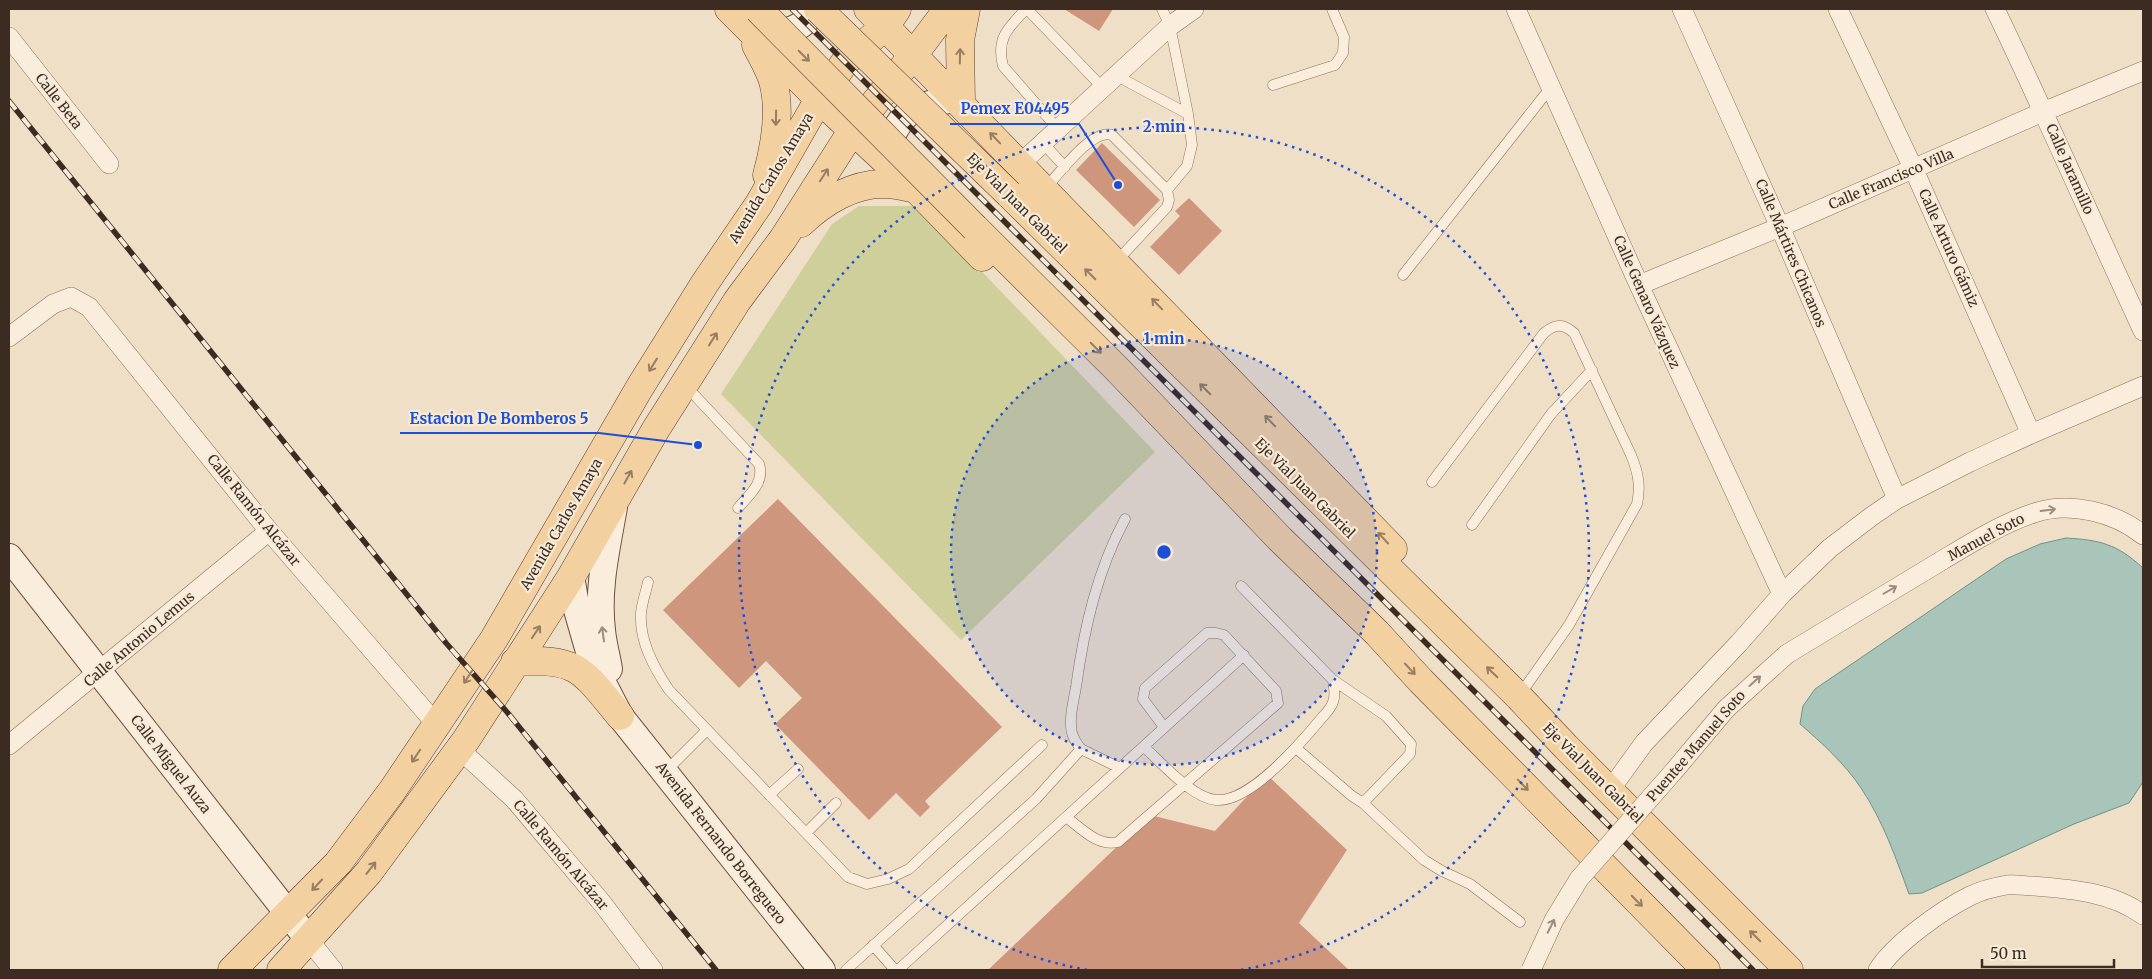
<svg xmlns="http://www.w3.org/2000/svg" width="2152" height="979" viewBox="0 0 2152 979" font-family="Merriweather,serif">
<rect width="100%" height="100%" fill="#f0dfc7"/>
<path fill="#cecf9b" d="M859 206H919L1155 452 961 640 721 394 832 224Z"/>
<path fill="#a9c4b9" stroke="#6f9286" d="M2066 538C2100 540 2117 544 2143 568V782L2129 803 2074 824 1922 893 1909 894C1896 858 1883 821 1861 788 1845 764 1822 743 1800 724L1803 706 1815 689 2006 559 2040 544Z"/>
<path fill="#ce967d" d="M1064 9H1113L1099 31Z
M1102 143 1160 200 1134 227 1076 170Z
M1189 198 1222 231 1179 275 1150 247 1180 216 1175 211Z
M778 499 1002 727 925 801 930 807 920 817 896 793 869 820 775 724 802 698 766 661 739 688 663 610Z
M1267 775 1347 850 1299 923 1349 970H988L1150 815 1215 831Z"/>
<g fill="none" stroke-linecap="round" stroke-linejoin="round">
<defs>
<path id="lane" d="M1026 9C1008 28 996 38 1003 66L1057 128
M1027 9 1102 87
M1115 75 1188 114 1170 26 1162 9
M1273 85 1335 65 1343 53 1344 37 1332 9
M1042 142 1065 167
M1045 189C1058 175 1092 128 1112 135L1167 190 1169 200 1167 207 1116 262
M1167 190 1187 166 1192 145 1188 114
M1403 275 1551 87
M685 385 759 464C765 483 749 495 738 508
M1432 482 1544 333C1555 324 1562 323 1574 333L1631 455C1638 472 1641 486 1637 504L1569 625 1519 696
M1472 525 1551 414 1592 370
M648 582C646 592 642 602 641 613 639 641 654 668 669 690L848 877 867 884 888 879 909 869 1042 745
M1333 680 1386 716 1411 744 1410 754 1363 803
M1144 747C1162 763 1192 798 1216 800 1249 803 1300 744 1320 720 1324 715 1331 709 1333 702 1336 694 1334 688 1333 680L1241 586
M1081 749 1120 768
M1297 749 1352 796 1363 803 1424 860 1442 871 1470 884 1520 922
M666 771 706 731
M769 795 798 769
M1066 817C1082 829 1098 847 1118 842L1278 703 1276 691 1224 635 1216 633H1207L1145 688 1143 699 1164 727
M806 833 836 803
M873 945 895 970
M846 970 1036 799 1081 749C1075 741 1071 735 1071 725 1070 713 1074 699 1076 687 1084 629 1097 571 1125 519
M898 970 1244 655"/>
<path id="street" d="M1516 9 1639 285 1782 594
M1682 9 1780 227 1897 499
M1838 9 1914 170 2031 434
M1995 9C2046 115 2093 223 2143 331
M9 37 109 164
M1020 164 1170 26 1194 9
M1639 285 1780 227 2045 111 2143 71
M9 337 53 304 71 297 89 307 269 531 437 725
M1941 561C1971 543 2001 524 2034 513 2069 501 2115 512 2143 535
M9 745 269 531
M459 749 514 799 602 903 653 970
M1610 790 1644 743 1739 643 1782 594 1830 548 1872 516 1897 499 1970 462 2031 434 2143 386
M308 939 333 970
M1878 970C1894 944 1942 910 1970 896 1980 891 1995 887 2007 885 2015 884 2025 886 2033 886 2071 889 2112 892 2143 915"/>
<path id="secondary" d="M762 32C784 34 803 31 814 9
M882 158C902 111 906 107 956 99
M9 557 308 939
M571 577 577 610 592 662 620 716 822 970
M609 669C607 656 603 643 602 630 597 588 607 548 614 507"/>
<path id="primary" d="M729 9 819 99 916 189 982 257
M868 9 1393 549
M756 45C762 57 769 68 773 81 781 110 775 146 767 175
M961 104 960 40 966 9
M1009 194 1519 697 1566 747 1789 970
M801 223C823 202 853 183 885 184 895 184 906 187 916 189
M975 228 1116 368 1280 539 1377 633 1421 681 1706 970
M515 662C578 657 582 670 620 716
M232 970 338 863 392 791 494 639 640 387 705 283 759 204 819 99 845 62 886 25 897 9
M281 970 369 872 466 740 571 577 656 429 737 301 783 239 852 131 914 54 948 9"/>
</defs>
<use href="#lane" stroke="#8c705c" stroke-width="11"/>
<use href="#street" stroke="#8c705c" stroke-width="20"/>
<use href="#secondary" stroke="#6e513f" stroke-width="28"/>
<use href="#primary" stroke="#5a3f30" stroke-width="29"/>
<use href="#lane" stroke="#faeddb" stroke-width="10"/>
<use href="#street" stroke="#faeddb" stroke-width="19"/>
<use href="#secondary" stroke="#faeddb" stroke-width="26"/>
<use href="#primary" stroke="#f3d09f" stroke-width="28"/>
<defs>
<path id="rail" d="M792 9 1753 970
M9 101 446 643 507 712 716 970"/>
</defs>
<use href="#rail" stroke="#3c2b20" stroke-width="5.5"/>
<use href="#rail" stroke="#f7ead7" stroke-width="4" stroke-dasharray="11" stroke-linecap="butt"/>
<defs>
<path id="street-bridge" d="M1531 970 1554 920 1579 879 1674 771 1726 709 1787 654 1941 561"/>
<path id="primary-bridge" d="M758 9 975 228
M818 9 1009 194"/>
</defs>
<use href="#street-bridge" stroke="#8c705c" stroke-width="20" stroke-linecap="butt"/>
<use href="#primary-bridge" stroke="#5a3f30" stroke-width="29" stroke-linecap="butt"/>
<use href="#street-bridge" stroke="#faeddb" stroke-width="19"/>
<use href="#primary-bridge" stroke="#f3d09f" stroke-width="28"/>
</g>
<defs><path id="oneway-shaft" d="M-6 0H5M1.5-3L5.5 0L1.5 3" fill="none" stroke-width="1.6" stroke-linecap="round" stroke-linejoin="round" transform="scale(1.25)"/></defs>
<g stroke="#987e60">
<use href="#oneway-shaft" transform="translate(804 56) rotate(45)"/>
<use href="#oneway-shaft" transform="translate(960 56) rotate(-89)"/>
<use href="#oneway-shaft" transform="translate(776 118) rotate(91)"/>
<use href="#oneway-shaft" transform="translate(995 138) rotate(-134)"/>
<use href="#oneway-shaft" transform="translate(824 175) rotate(-57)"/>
<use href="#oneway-shaft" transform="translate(1090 274) rotate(-135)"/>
<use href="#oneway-shaft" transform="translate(1157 304) rotate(-134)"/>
<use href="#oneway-shaft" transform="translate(713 339) rotate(-58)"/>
<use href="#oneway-shaft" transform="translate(1096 348) rotate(45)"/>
<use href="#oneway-shaft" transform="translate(653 365) rotate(122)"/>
<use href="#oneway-shaft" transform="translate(1205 389) rotate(-135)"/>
<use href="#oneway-shaft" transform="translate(1270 421) rotate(-134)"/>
<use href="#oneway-shaft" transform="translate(628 477) rotate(-61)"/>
<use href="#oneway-shaft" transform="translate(1383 538) rotate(-133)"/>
<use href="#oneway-shaft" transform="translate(536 632) rotate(-56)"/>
<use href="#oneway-shaft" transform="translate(1410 669) rotate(47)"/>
<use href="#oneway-shaft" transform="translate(1492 672) rotate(-136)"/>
<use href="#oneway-shaft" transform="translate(468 677) rotate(123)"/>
<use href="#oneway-shaft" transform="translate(416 756) rotate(124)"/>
<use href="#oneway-shaft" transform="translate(1523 785) rotate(46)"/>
<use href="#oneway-shaft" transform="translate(371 868) rotate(-52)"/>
<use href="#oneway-shaft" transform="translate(317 885) rotate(133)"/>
<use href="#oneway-shaft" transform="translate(1637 901) rotate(45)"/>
<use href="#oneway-shaft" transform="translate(1755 936) rotate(-135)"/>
</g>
<g stroke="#9b8c7e">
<use href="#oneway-shaft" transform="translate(2048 510) rotate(-7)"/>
<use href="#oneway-shaft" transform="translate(1890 590) rotate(-30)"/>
<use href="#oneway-shaft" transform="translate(603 634) rotate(-98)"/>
<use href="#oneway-shaft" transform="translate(1755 681) rotate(-42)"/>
<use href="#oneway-shaft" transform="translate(1551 926) rotate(-63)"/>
</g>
<circle cx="1164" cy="552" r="213" fill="#1d4ed8" fill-opacity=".12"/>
<g fill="none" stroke="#1d4ed8" stroke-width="2.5" stroke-dasharray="2.5 5">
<circle cx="1164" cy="552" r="213"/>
<path d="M1087 970A425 425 0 1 1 1241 970"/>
</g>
<g text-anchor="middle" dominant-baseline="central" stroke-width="4.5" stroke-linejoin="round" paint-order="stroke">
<g font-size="14" fill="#3c2b20" stroke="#f7ead7">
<text transform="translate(59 101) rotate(52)">Calle Beta</text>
<text transform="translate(2070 169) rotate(66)">Calle Jaramillo</text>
<text transform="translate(771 178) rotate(-59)">Avenida Carlos Amaya</text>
<text transform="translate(1891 179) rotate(-23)">Calle Francisco Villa</text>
<text transform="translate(1017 203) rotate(45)">Eje Vial Juan Gabriel</text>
<text transform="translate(1949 248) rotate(66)">Calle Arturo Gámiz</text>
<text transform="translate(1791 253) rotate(67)">Calle Mártires Chicanos</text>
<text transform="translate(1647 302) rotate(66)">Calle Genaro Vázquez</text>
<text transform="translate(1305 488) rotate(45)">Eje Vial Juan Gabriel</text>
<text transform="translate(254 510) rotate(51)">Calle Ramón Alcázar</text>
<text transform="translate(561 524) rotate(-60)">Avenida Carlos Amaya</text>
<text transform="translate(1986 537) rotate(-28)">Manuel Soto</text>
<text transform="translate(139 639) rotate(-40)">Calle Antonio Lemus</text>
<text transform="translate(1696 746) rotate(-49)">Puentee Manuel Soto</text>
<text transform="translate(171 764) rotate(52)">Calle Miguel Auza</text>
<text transform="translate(1593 773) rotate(45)">Eje Vial Juan Gabriel</text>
<text transform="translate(721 843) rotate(52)">Avenida Fernando Borreguero</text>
<text transform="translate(561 855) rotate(50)">Calle Ramón Alcázar</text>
</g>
</g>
<circle cx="1164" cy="552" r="8" fill="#1d4ed8" stroke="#f7ead7" stroke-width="2.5"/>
<g font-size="15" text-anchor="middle" font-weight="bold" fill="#1d4ed8" stroke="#f7ead7" stroke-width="4.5" stroke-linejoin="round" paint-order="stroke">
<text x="1164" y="132">2 min</text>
<text x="1164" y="344">1 min</text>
</g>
<path fill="none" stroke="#1d4ed8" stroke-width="2" d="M1118 185L1079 124H950M698 445L599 433H400"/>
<g fill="#1d4ed8" stroke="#f7ead7" stroke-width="2">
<circle cx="1118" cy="185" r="5"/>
<circle cx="698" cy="445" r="5"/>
</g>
<g font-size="15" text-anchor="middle" font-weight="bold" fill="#1d4ed8" stroke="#f7ead7" stroke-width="4.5" stroke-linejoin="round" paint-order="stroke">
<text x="1015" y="114">Pemex E04495</text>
<text x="499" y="424">Estacion De Bomberos 5</text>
</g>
<rect width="2152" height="979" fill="none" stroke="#3c2b20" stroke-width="20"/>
<path d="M1982 959v8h132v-8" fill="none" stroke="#3c2b20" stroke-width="2.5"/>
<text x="1990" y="959" font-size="15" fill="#3c2b20" stroke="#f7ead7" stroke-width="4" paint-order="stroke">50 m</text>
</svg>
